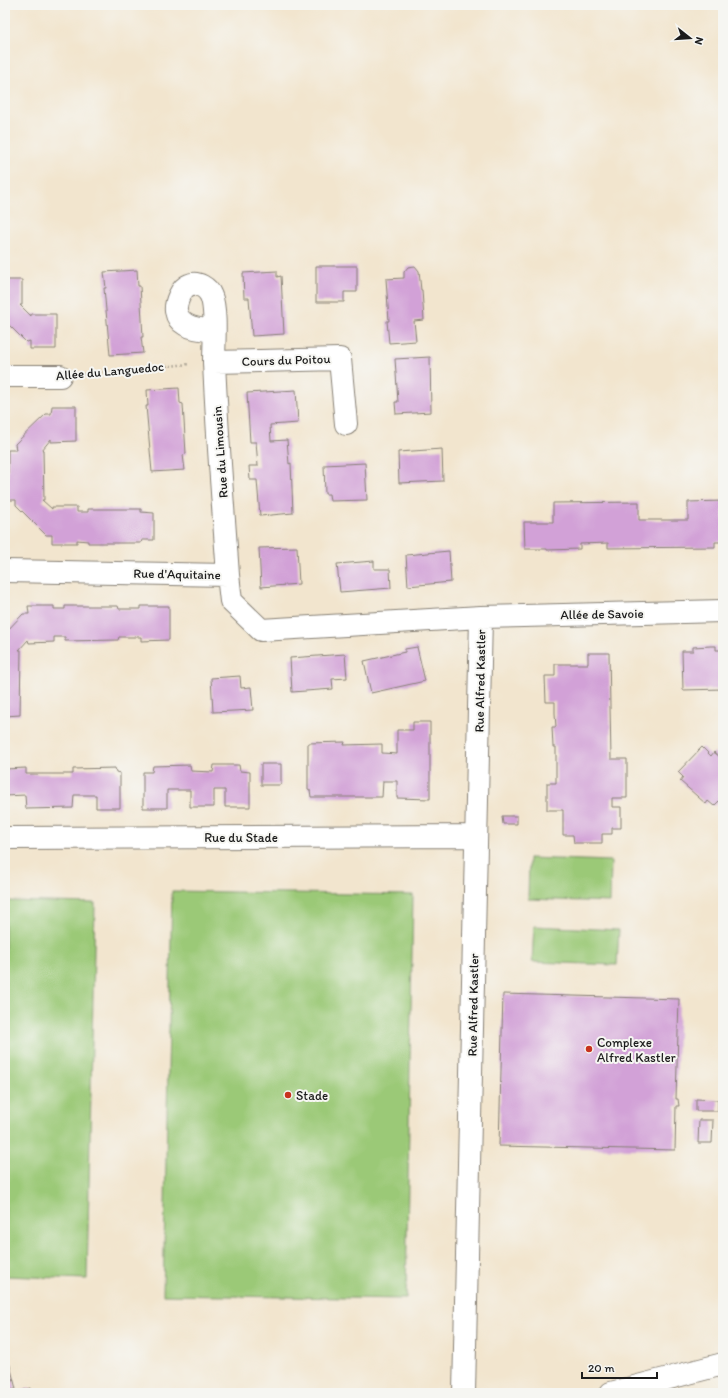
<svg xmlns="http://www.w3.org/2000/svg" width="728" height="1398" viewBox="0 0 728 1398" font-family="Itim,sans-serif">
<rect width="100%" height="100%" fill="#f6f6f2"/>
<filter id="ink" filterUnits="userSpaceOnUse"><feTurbulence type="fractalNoise" baseFrequency=".025" numOctaves="2"/><feDisplacementMap in="SourceGraphic" scale="8" xChannelSelector="R" yChannelSelector="G"/><feConvolveMatrix kernelMatrix="1 2 1 2 8 2 1 2 1" color-interpolation-filters="sRGB"/></filter>
<filter id="wash" filterUnits="userSpaceOnUse"><feTurbulence type="fractalNoise" baseFrequency=".012" numOctaves="4" result="noise"/><feDisplacementMap in="SourceGraphic" scale="16" xChannelSelector="R" yChannelSelector="G"/><feGaussianBlur stdDeviation="0.9" result="paint"/><feColorMatrix in="noise" values="0 0 0 0 0 0 0 0 0 0 0 0 0 0 0 0 0 1.4 0 .05"/><feComposite in="paint" operator="in"/></filter>
<g filter="url(#wash)">
<rect width="100%" height="100%" fill="#f2e5ce"/>
<path fill="#9bc977" stroke="#5c724a" d="M529 858 611 861 610 902 528 899Z
M172 891 413 895 406 1299 163 1295Z
M5 901 95 903 87 1279 5 1276Z
M534 926 619 930 617 965 532 962Z"/>
<g id="blocks">
<path fill="#d2a1d7" d="M316 266H357V292H344V302H316Z
M415 266 419 271 421 290H422L424 320 414 321 416 341 389 343 387 321H389L386 279 404 278V272L408 267Z
M137 270 138 286H140L143 337H141L143 353 110 355 104 288H106L104 272Z
M277 271V277L281 276 284 334 252 336 249 298H244L243 273Z
M5 280H22V305H20L31 316V314H56V349H30V341L26 342 5 321Z
M430 357 431 412 396 414 395 402H398L395 359Z
M179 388 180 403 183 404 186 454 183 455 185 470 152 472 146 406H148L147 390Z
M296 390 298 423 270 425 271 441 287 440 289 464 291 463 293 513 260 516 257 480H250L249 466H258L256 442H250L247 393Z
M52 406H76V441L51 442V439L42 450H43L44 500H42L52 509V507H77V512H88V509H141V512L154 513V540H142L141 543H88V541L77 540V543H52V535H46L16 505V500H8V450H16L15 444 46 414H51Z
M442 449 443 481 399 483 398 452Z
M365 463 367 500 330 501 329 494H325L324 465Z
M723 501V542H715V547L608 548V543L580 544V549L547 550V549H525L524 522H553V503L639 502V520H688V502Z
M297 547 299 584 261 587 259 548Z
M449 551 451 582 408 586 406 555Z
M374 561V569H390L391 588 340 592 337 564Z
M28 606H54V609H65V606H118L119 609H141V606H169V640L141 641V637H119L118 640 65 641V637H54V642L29 643 28 640 19 650H21L20 715 5 716V633L23 614H29Z
M711 646H716V650H723V689L683 690 682 651H693V647Z
M417 647 425 681 371 693 364 661 405 652V649Z
M588 653H609L611 759H627V798H612V807H621V828H612V834H602V843H574L573 835H563V810H547V783H556V747H553L552 727H556L555 713V702H546L545 676H555V664H588Z
M345 654 347 678 332 679 333 689 292 692 290 658Z
M240 676 241 688 251 687 253 710 213 712 211 678Z
M413 722H430V799L397 798V781H383L382 797H311L310 790 308 789V743L345 742 344 745 382 744V753L397 754V730H413Z
M702 747 711 756 714 752 723 760V797L714 806 708 801 706 804 680 781 683 777 678 772Z
M261 764H281V785H261Z
M190 765 191 771 213 772 214 765H239L240 771 250 772V807H225V790H214V807H190V790H167V808H143V772H152L153 766Z
M26 768V774H73V769L115 768 116 772 120 773V808H96V795H74L73 808 26 809 25 795 5 796V769Z
M502 816H517V824H503Z
M503 994 679 999 676 1099H678L679 1106H676L675 1150 499 1146Z
M696 1099 718 1100V1111H696Z
M699 1120H713L712 1143H698Z
M5 1346 16 1389 5 1392Z
M31 1388 32 1393H15Z"/>
</g>
</g>
<g filter="url(#ink)">
<use href="#blocks" fill-opacity="0" stroke="#878075" stroke-width="1"/>
<g fill="none" stroke-linecap="round" stroke-linejoin="round">
<defs>
<path id="street" d="M214 330C201 330 179 328 176 311 175 303 181 288 189 285 197 281 208 288 211 296 217 310 214 346 214 362 217 433 223 504 228 575
M214 362 340 359 346 424
M5 376H60
M5 571 228 575 231 601 261 630 481 617 723 611
M5 838 476 836
M464 1393 481 617
M611 1393 723 1364"/>
</defs>
<use href="#street" stroke="#878075" stroke-width="24"/>
<path stroke="#878075" stroke-width="2.5" stroke-dasharray="1 3" stroke-linecap="butt" d="M83 374 190 364"/>
<use href="#street" stroke="#fff" stroke-width="22"/>
</g>
</g>
<g fill="#c8321e" stroke="#f6f6f2" stroke-width="1.5">
<circle cx="589" cy="1049" r="4"/>
<circle cx="288" cy="1095" r="4"/>
</g>
<g text-anchor="middle" dominant-baseline="central" stroke-width="4" stroke-linejoin="round" paint-order="stroke">
<g font-size="13" fill="#1c1c1c" stroke="#f6f6f2">
<text transform="translate(286 360) rotate(-2)">Cours du Poitou</text>
<text transform="translate(110 371) rotate(-5)">Allée du Languedoc</text>
<text transform="translate(220 452) rotate(-94)">Rue du Limousin</text>
<text transform="translate(177 574) rotate(1)">Rue d'Aquitaine</text>
<text transform="translate(602 614) rotate(-1)">Allée de Savoie</text>
<text transform="translate(480 681) rotate(-89)">Rue Alfred Kastler</text>
<text x="241" y="837">Rue du Stade</text>
<text transform="translate(473 1005) rotate(-89)">Rue Alfred Kastler</text>
</g>
<g font-size="13" fill="#1c1c1c" stroke="#f6f6f2" text-anchor="start">
<text x="597" y="1042">Complexe<tspan x="597" dy="15">Alfred Kastler</tspan></text>
<text x="296" y="1095">Stade</text>
</g>
</g>
<rect width="728" height="1398" fill="none" stroke="#f6f6f2" stroke-width="20"/>
<g transform="translate(690 38) rotate(107)" stroke="#f6f6f2" stroke-width="3" paint-order="stroke">
<path d="M0-3L7 15L0 10L-7 15Z" fill="#1c1c1c"/>
<text y="-6" font-size="11" font-weight="bold" text-anchor="middle" fill="#1c1c1c">N</text>
</g>
<path d="M582 1372v6h75v-6" fill="none" stroke="#1c1c1c" stroke-width="2"/>
<text x="588" y="1372" font-size="12" fill="#1c1c1c" stroke="#f6f6f2" stroke-width="3" paint-order="stroke">20 m</text>
</svg>
